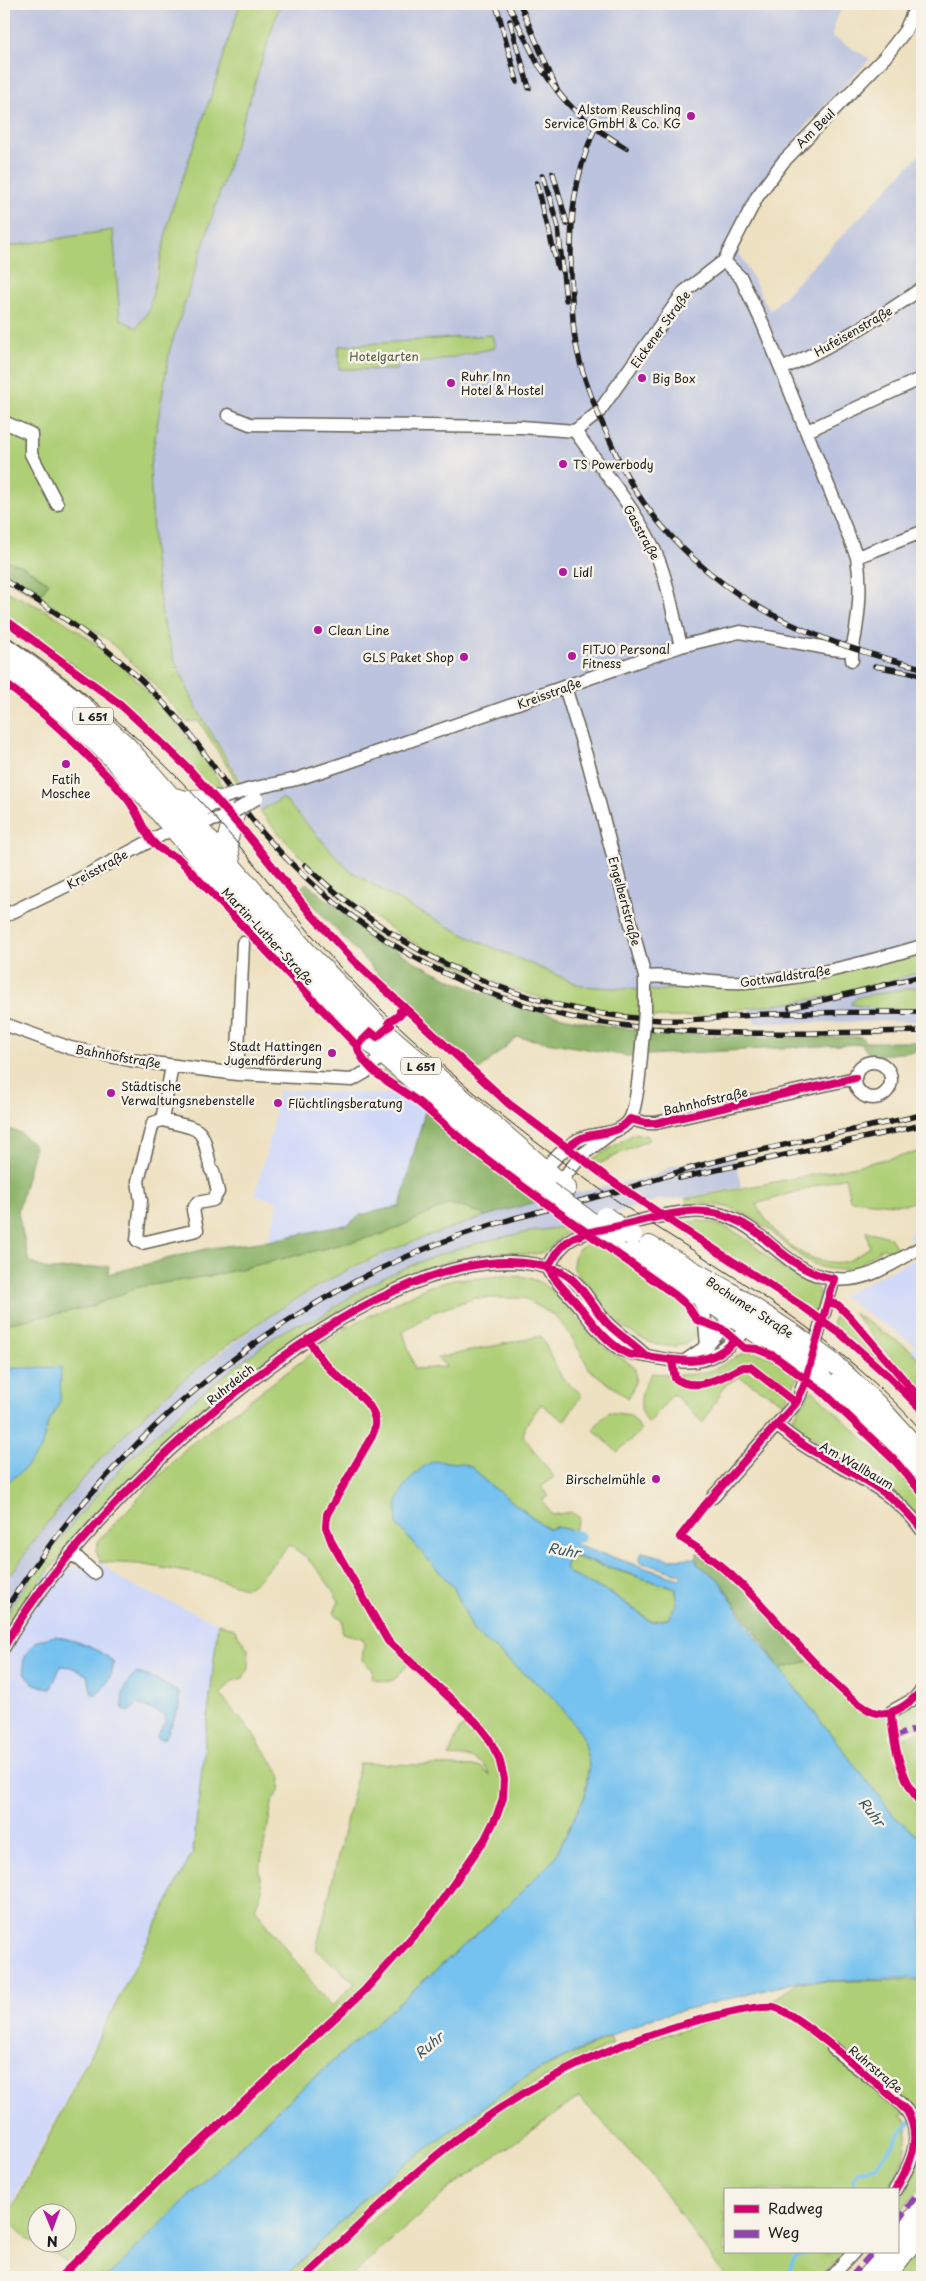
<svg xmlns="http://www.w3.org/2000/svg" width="926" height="2281" viewBox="0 0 926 2281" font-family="'Playpen Sans',sans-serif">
<rect width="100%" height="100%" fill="#f7f3e8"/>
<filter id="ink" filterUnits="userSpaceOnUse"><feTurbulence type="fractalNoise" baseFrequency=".02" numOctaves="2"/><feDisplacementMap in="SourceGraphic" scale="10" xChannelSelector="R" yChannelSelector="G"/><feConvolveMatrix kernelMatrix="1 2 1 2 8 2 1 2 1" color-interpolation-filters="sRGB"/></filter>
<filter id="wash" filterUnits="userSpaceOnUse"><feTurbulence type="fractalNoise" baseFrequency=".0096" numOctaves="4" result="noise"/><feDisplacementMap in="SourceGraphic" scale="20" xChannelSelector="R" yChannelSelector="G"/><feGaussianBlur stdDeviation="1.12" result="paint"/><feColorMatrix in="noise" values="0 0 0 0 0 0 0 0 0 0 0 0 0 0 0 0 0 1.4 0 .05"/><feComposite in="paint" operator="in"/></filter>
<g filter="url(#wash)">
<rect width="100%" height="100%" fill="#eee1c1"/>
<path fill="#d1d9f9" d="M278 1090 401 1095 425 1111 400 1206 360 1214 349 1224 268 1241 279 1202 255 1195 272 1131Z
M922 1227V1363L911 1351 915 1345 841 1296 920 1256 908 1235Z
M101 1563 125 1582 218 1623 193 1852 4 2220V1568L11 1575 37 1570 45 1573Z"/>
<path fill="#bbc3de" d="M4 4H240L157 267 149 310 136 328 120 319 113 230 4 247Z
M280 4H845L835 21 832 36 870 59 808 123 754 193 727 240 736 247 770 311 922 152V952L749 987 676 988 659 991 582 986 473 939 410 907 349 870 284 798 260 811 197 709 174 659 163 622 154 559 150 467 170 349Z
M922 972V1021L755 1023 749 1008 809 1000Z
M734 1152 741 1187 685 1198 658 1200 573 1226 470 1244 400 1270 338 1304 305 1333 229 1389 166 1445 68 1546 4 1623V1586L39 1534 84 1478 133 1426 186 1378 274 1313 339 1275 410 1243 461 1224 513 1207 654 1176 672 1166Z"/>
<path fill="#afcf77" stroke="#66764a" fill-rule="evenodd" d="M240 4H280L170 349 150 467 154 559 163 622 174 659 197 709 240 781 237 782 199 721 187 722 153 683 107 639 4 577V247L113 230 120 319 137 328 149 310 171 212 214 87Z
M492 335 495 348 431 362 396 363V370L339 369V346Z
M4 590C17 597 32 603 45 610 120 652 174 716 223 786L211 789 129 708 40 640 4 615Z
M283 798 349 870 410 907 473 939 582 986 659 991 676 988 749 987 922 952V972C884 982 847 993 808 1000 788 1004 768 1005 748 1008 727 1011 706 1016 685 1017 529 1024 355 932 260 811Z
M922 986V1009H877L850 1004 858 997Z
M381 1072H391L537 1194 413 1095 403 1090Z
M635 1133 648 1136 650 1139 597 1165 591 1160Z
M922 1151V1198L905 1205 850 1200 845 1177 756 1204C772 1234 805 1267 843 1262 852 1261 862 1252 870 1247L866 1231 890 1237 898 1250 889 1255 884 1247C874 1253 860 1267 848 1269 804 1276 783 1234 750 1217 729 1205 712 1203 688 1205L685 1199 833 1171Z
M449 1204 468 1208 486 1216C436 1233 385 1250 338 1275 208 1345 91 1450 11 1575L4 1568V1324L90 1307 138 1287 215 1275 384 1234Z
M699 1221C738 1225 751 1245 779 1266 791 1275 810 1279 819 1291V1302L816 1313 679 1223Z
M573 1226 577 1229C573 1231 567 1232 563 1235 555 1241 550 1251 540 1253 528 1256 514 1252 502 1252 468 1253 435 1265 404 1278 291 1326 195 1412 111 1500 71 1543 33 1585 4 1636 4 1632 3 1626 4 1621 13 1600 40 1566 55 1546 106 1478 169 1417 236 1366 255 1352 274 1335 295 1325 302 1322 311 1322 317 1319 334 1309 350 1296 368 1286 432 1251 501 1234 573 1226Z
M594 1242C613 1251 701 1309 698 1330 697 1337 689 1343 682 1345 636 1355 594 1300 573 1267 574 1249 579 1248 594 1242Z
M501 1276C509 1276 517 1276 525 1277 557 1283 572 1316 593 1337 605 1349 619 1357 634 1366 638 1376 634 1389 628 1398L590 1370 570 1334 555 1316 524 1298H475L431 1313 403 1332 415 1369 447 1367 437 1358 541 1336 561 1376 582 1395 564 1421 541 1404 526 1425 523 1436 554 1477 541 1487 549 1496 542 1500 552 1515 571 1512 580 1518 574 1531 556 1527 548 1529 485 1481 472 1467 420 1470C403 1490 395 1498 397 1525L454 1588 474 1632 545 1690 558 1703 583 1735 589 1764 585 1796 554 1859 497 1916 273 2114 107 2277H61L73 2265 27 2239 7 2219 193 1852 218 1623 234 1629 248 1649V1668L243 1678 232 1681 220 1695 253 1734 281 1775 280 1790 273 1799 259 1872 262 1890 255 1909 331 2007 355 1983 316 1950 360 1763 481 1767 490 1776C481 1755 469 1758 449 1756L459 1730 468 1722 408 1664C394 1680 394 1686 372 1678L373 1670 362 1660 364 1643 362 1638 342 1633 343 1620 334 1613 339 1601C326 1579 311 1558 289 1545L258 1580 245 1588 203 1575 139 1564 101 1562 96 1551 98 1541 187 1447 347 1327 427 1287 453 1280ZM38 2214H68V2244H38Z
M836 1313 844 1315 848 1319 910 1389 919 1402 859 1345 832 1325Z
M853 1313 911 1350 922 1363V1394Z
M751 1351 770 1357 798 1377 784 1403 740 1377 725 1385 703 1423 673 1394 649 1423C635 1409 641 1387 652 1373 674 1375 699 1377 719 1367 730 1361 738 1354 751 1351Z
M839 1354C869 1380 896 1407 922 1437V1445L838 1355Z
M812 1390 881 1455 922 1498V1524L880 1483 884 1476 807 1434 802 1441 787 1426Z
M608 1412 631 1415 641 1431 617 1452 593 1429Z
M574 1557 676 1589 677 1602 668 1619 651 1621 614 1595 570 1574 565 1569 568 1558Z
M808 1661 858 1708 867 1713 888 1717 897 1763 905 1783 922 1809V1839L894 1817 780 1668Z
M922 1696V1725L903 1731 895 1729V1715Z
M922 1730V1801L902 1762 897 1741Z
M906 1980 922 1982V2183L897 2218V2205L908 2188V2177L916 2163 921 2145 920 2126 914 2110 900 2116 906 2121C911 2147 900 2168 887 2190H725V2252H845L821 2277H722L724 2275 654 2178 579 2097 450 2188 350 2277H308L455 2144 496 2113 560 2076 623 2048 769 2003 799 1982Z
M610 2037 613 2044C571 2064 530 2084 492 2110 423 2157 361 2219 300 2277H286L381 2181 525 2077Z
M922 2239V2277H893Z"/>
<path fill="#8bb268" stroke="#546742" d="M4 560 21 565 49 583 39 597 4 576Z
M306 883C341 911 376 940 416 962 558 1040 704 1038 861 1037L866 1042H922V1051L870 1056 862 1044 627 1056 517 1037 476 1073 421 1019 298 890Z
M425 1111 539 1201 486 1216 468 1208 449 1204 384 1234 215 1275 138 1287 90 1307 4 1324V1128L19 1132 35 1146 18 1212 29 1262 49 1270 109 1266 108 1274 209 1248 268 1241 349 1224 360 1215 400 1206Z
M697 1552 749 1593 808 1661 780 1668 718 1579 697 1564Z"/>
<path fill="#75c1ef" stroke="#486e86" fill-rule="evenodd" d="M61 1367 60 1401 48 1424 40 1451 21 1472 4 1485V1379L9 1375 11 1368Z
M435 1461 459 1463 472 1467 485 1481 548 1529 556 1527 571 1530 572 1541 578 1546 679 1579 682 1577 680 1574 639 1562 642 1552 670 1559 696 1558 697 1564 718 1579 752 1632 894 1816 922 1840V1980L907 1978 798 1982 651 2018 582 2049 525 2077 381 2182 285 2277H107L273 2114 497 1916 554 1859 585 1796 589 1764 582 1735 558 1703 545 1690 474 1632 454 1588 397 1525C397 1518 395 1508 398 1501 402 1485 420 1466 435 1461ZM575 1556 676 1589 677 1603 668 1619 651 1622 614 1595 570 1574 565 1569 568 1558Z
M55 1636C77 1641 96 1647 114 1662 112 1676 106 1686 97 1695L92 1693 87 1675 71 1667 61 1666 51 1688C21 1686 14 1662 36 1642 41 1639 49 1638 55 1636Z
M137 1673 156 1679 179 1693 180 1705 165 1739H158L157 1736 166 1721 165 1715 138 1704 130 1711H124C119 1698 126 1680 137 1673Z"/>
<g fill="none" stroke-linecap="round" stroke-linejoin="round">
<path stroke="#75c1ef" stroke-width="4" d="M855 2190 853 2179 857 2172 876 2167 905 2128 922 2111
M786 2277C797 2259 786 2257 813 2252"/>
<path stroke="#75c1ef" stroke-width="12" d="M557 1538 571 1536 579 1537"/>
</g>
</g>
<g filter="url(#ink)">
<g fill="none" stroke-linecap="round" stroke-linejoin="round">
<defs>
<path id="street" d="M724 261 741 278 763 324 857 557C861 581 860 604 856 629 855 640 851 649 852 660
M782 369C831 346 878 320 922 288
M228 415 250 424 521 427 575 431 598 413 684 292 724 261 757 197 783 162 885 57 905 31 917 4
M4 422 31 434V454L57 504
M575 431C601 468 640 515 657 556 669 584 673 616 681 646
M807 431 922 378
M857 557 922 532
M565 687 589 765 645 977V1011
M251 789 297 779 343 764 681 646 740 632 832 649 843 650 851 648
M189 820C210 823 217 820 235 811
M4 916 72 883 189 820 207 808 215 800
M645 977C679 974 710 984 744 982 804 980 865 963 922 946
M4 1024 70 1048 130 1060 237 1074 352 1080 366 1072 383 1054
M855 1080a18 18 0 1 1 36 0a18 18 0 1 1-36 0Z
M237 1074 243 943
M630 1119 646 1123H656L855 1078
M162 1120C206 1131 201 1125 211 1170L213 1171 218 1192 213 1200 197 1203 193 1210 197 1230 142 1243 137 1240 141 1201 138 1181 153 1123 162 1120 172 1066
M545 1169C556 1158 568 1143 583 1138 599 1132 617 1136 629 1121 638 1108 641 1053 643 1034
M560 1182 582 1155 610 1134
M548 1268C554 1256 562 1243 575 1237 588 1231 605 1229 619 1226 655 1218 695 1203 731 1218 769 1234 791 1275 835 1279 868 1283 895 1261 922 1247
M548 1268C556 1283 564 1288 574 1300 587 1315 597 1331 612 1343 625 1354 632 1353 647 1356 700 1367 710 1364 749 1327
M696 1295 704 1310 707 1346
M685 1361 707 1346 733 1316
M777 1425C822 1466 886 1478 922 1530
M713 1497 796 1403 800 1395 834 1279
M71 1552 94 1573
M4 1647C76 1513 395 1203 561 1272 581 1281 593 1309 608 1324 620 1336 634 1344 646 1356
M891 1712 914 1699 922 1690
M833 2048C854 2066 891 2090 907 2111 914 2120 916 2133 915 2144 913 2160 903 2176 895 2190
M831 2277 854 2252"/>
<path id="primary" d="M4 647 70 696 126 746 307 953 384 1032 566 1188
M4 668 68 715 111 756 273 943 383 1054 548 1192 560 1182
M170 797 186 801 215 800
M231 867 227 842 235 811
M615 1240 791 1355
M649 1246 729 1292 797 1337
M832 1363 875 1403 922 1455
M826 1383 886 1436 922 1475
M900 2238 922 2207
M868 2277 888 2252
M885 2277 922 2229"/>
</defs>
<use href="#street" stroke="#666156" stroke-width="15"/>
<use href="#primary" stroke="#666156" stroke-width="22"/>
<use href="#street" stroke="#fff" stroke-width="12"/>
<use href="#primary" stroke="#fff" stroke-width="20"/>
<path stroke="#1c1c1c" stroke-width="1" d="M4 634C75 681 141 738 200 801 243 847 281 899 322 947 361 992 404 1032 449 1071 508 1122 570 1170 635 1213 736 1279 841 1339 922 1431"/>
<defs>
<path id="rail" d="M496 4 517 82
M508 4 538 64 558 92 520 4
M510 21 529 88
M558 92C577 116 600 132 626 148
M595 128C573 180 570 219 571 275 572 294 572 313 574 332 578 364 590 395 603 425 613 447 622 470 635 490 661 530 698 567 738 594 796 633 855 651 922 668
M553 173 567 224
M543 175 558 227 566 300
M537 183 558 268
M4 580C69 619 128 660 177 718 210 757 235 802 269 840 350 930 460 996 580 1019 692 1039 809 1033 922 1031
M875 666 922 675
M305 865C402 958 527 1013 661 1020 698 1022 734 1015 771 1014 821 1012 872 1012 922 1012
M790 1008 922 976
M680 1178 922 1125
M4 1612C109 1445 263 1309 450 1239 506 1218 564 1206 622 1190 646 1183 670 1174 695 1167 769 1146 846 1132 922 1115"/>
</defs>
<use href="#rail" stroke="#1c1c1c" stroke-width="5.5"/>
<use href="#rail" stroke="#f7f3e8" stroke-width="4" stroke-dasharray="11" stroke-linecap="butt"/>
<defs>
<path id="street-bridge" d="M225 797 251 789
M235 811 257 798
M643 1034 645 1011"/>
<path id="primary-bridge" d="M548 1192 615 1240
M605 1217 632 1236
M797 1337 832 1363
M791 1355 826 1383"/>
</defs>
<use href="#street-bridge" stroke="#666156" stroke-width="15" stroke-linecap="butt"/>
<use href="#primary-bridge" stroke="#666156" stroke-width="22" stroke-linecap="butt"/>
<use href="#street-bridge" stroke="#fff" stroke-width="12"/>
<use href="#primary-bridge" stroke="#fff" stroke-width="20"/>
<path stroke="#8e44ad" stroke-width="6" stroke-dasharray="12 6" stroke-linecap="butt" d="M893 1737 922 1727
M897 2222 922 2188
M851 2277 873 2252"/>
<defs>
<path id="cycleway" d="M4 619 121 705 145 727 188 768 244 831 310 913 355 962 509 1104 609 1179 678 1226 805 1308 841 1334 889 1377 922 1410
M4 683C50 716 89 755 126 797 140 813 143 838 162 850 167 854 174 856 179 859L357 1046C365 1074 395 1084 417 1101 436 1116 453 1133 472 1148 537 1199 607 1246 675 1295L687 1305 697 1320 722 1329 744 1348 757 1349 774 1356 823 1392 896 1462 922 1493
M357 1046 371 1032 377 1037 391 1025 389 1022 402 1013 400 1011 403 1007
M567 1148C572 1144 578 1139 584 1137 601 1132 618 1135 630 1119L646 1123H656L855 1078
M548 1268C554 1256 562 1243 575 1237 588 1231 605 1229 619 1226 655 1218 695 1203 731 1218 772 1234 784 1269 834 1279L804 1386 796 1403 705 1505 680 1537C705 1552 727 1570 748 1591 774 1615 847 1708 877 1713 894 1716 911 1702 922 1690
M548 1268C556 1283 564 1289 575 1301 591 1320 603 1340 626 1353 632 1356 639 1355 645 1356 681 1361 705 1369 735 1341
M828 1302 838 1305 851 1318 922 1401
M672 1361 675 1378C696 1394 723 1376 743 1367H750L796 1403
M777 1425C822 1466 886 1478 922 1530
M4 1647C76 1513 395 1203 561 1272 581 1281 593 1309 608 1324 620 1336 634 1344 646 1356
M891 1712C893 1744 901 1779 922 1805
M60 2277 168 2172 364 1991 431 1916 485 1839 497 1815 503 1798 504 1779 499 1758 488 1737 476 1722 388 1641 332 1543 326 1527 327 1514 372 1436C387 1406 346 1387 329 1368 321 1359 314 1349 308 1339
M305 2277C365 2221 424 2159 493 2113 552 2073 616 2044 684 2024 703 2019 755 2004 773 2007 796 2011 886 2091 907 2111 923 2139 910 2164 895 2190"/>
</defs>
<use href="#cycleway" stroke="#f7f3e8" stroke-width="11"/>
<use href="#cycleway" stroke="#d6006c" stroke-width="8"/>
</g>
</g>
<g fill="#b5179e" stroke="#f7f3e8" stroke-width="2">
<circle cx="691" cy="116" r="5"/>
<circle cx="642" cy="378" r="5"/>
<circle cx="451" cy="383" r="5"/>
<circle cx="563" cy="464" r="5"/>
<circle cx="563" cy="572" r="5"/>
<circle cx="318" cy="630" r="5"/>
<circle cx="572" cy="656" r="5"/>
<circle cx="464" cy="657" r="5"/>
<circle cx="66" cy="764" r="5"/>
<circle cx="332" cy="1053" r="5"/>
<circle cx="111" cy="1093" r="5"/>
<circle cx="278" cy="1103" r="5"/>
<circle cx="656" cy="1479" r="5"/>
</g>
<g text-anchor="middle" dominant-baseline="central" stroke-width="5" stroke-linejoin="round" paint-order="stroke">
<g fill="#f7f3e8" stroke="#5e5c59" stroke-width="1">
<rect x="73" y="707.5" width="40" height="17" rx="4"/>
<rect x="401" y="1057.5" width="40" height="17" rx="4"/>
</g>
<g font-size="11" font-weight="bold" fill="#1c1c1c">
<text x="93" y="716">L 651</text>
<text x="421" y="1066">L 651</text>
</g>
<g font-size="12" fill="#1c1c1c" stroke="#f7f3e8" text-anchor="start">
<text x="681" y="109" text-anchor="end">Alstom Reuschling<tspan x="681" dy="14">Service GmbH &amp; Co. KG</tspan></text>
<text x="461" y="376">Ruhr Inn<tspan x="461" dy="14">Hotel &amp; Hostel</tspan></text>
<text x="652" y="378">Big Box</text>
<text x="573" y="464">TS Powerbody</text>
<text x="573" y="572">Lidl</text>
<text x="328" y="630">Clean Line</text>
<text x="582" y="649">FITJO Personal<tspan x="582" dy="14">Fitness</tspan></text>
<text x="454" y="657" text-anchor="end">GLS Paket Shop</text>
<text x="66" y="779" text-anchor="middle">Fatih<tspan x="66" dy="14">Moschee</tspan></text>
<text x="322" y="1046" text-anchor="end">Stadt Hattingen<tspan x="322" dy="14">Jugendförderung</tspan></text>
<text x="121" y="1086">Städtische<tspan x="121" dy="14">Verwaltungsnebenstelle</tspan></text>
<text x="288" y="1103">Flüchtlingsberatung</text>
<text x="646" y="1479" text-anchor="end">Birschelmühle</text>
</g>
<g font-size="12" fill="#1c1c1c" stroke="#f7f3e8">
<text transform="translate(815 128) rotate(-45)">Am Beul</text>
<text transform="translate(660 329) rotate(-54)">Eickener Straße</text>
<text transform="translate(853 331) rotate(-30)">Hufeisenstraße</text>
<text transform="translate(642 532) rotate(61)">Gasstraße</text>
<text transform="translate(549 693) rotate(-20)">Kreisstraße</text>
<text transform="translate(97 869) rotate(-29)">Kreisstraße</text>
<text transform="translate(625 901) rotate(75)">Engelbertstraße</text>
<text transform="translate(268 936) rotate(47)">Martin-Luther-Straße</text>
<text transform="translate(785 976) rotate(-8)">Gottwaldstraße</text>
<text transform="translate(118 1056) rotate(10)">Bahnhofstraße</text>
<text transform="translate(705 1101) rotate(-13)">Bahnhofstraße</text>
<text transform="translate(750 1307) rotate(33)">Bochumer Straße</text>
<text transform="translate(230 1384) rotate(-39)">Ruhrdeich</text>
<text transform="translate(857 1465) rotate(30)">Am Wallbaum</text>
<text transform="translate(876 2069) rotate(40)">Ruhrstraße</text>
</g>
<g font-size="12" fill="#4f5b3c" stroke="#f7f3e8">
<text x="384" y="356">Hotelgarten</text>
</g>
<g font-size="14" font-style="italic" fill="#3b5666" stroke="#f7f3e8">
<text transform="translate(564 1550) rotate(10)">Ruhr</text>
<text transform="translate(872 1812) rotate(52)">Ruhr</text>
<text transform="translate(429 2045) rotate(-40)">Ruhr</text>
</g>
</g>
<rect width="926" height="2281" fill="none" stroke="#f7f3e8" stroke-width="20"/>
<rect x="724" y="2188" width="175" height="65" fill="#f7f3e8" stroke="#9f9d96"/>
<rect x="734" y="2205" width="25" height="8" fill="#d6006c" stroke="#9f9d96"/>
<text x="768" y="2214" font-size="15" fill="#1c1c1c">Radweg</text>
<rect x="734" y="2230" width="25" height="8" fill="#8e44ad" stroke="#9f9d96"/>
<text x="768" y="2238" font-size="15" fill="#1c1c1c">Weg</text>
<g transform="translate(52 2228) rotate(179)"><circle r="24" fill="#f7f3e8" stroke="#9f9d96"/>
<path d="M0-4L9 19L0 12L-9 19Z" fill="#b5179e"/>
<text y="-8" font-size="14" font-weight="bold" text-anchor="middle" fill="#1c1c1c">N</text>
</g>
</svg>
